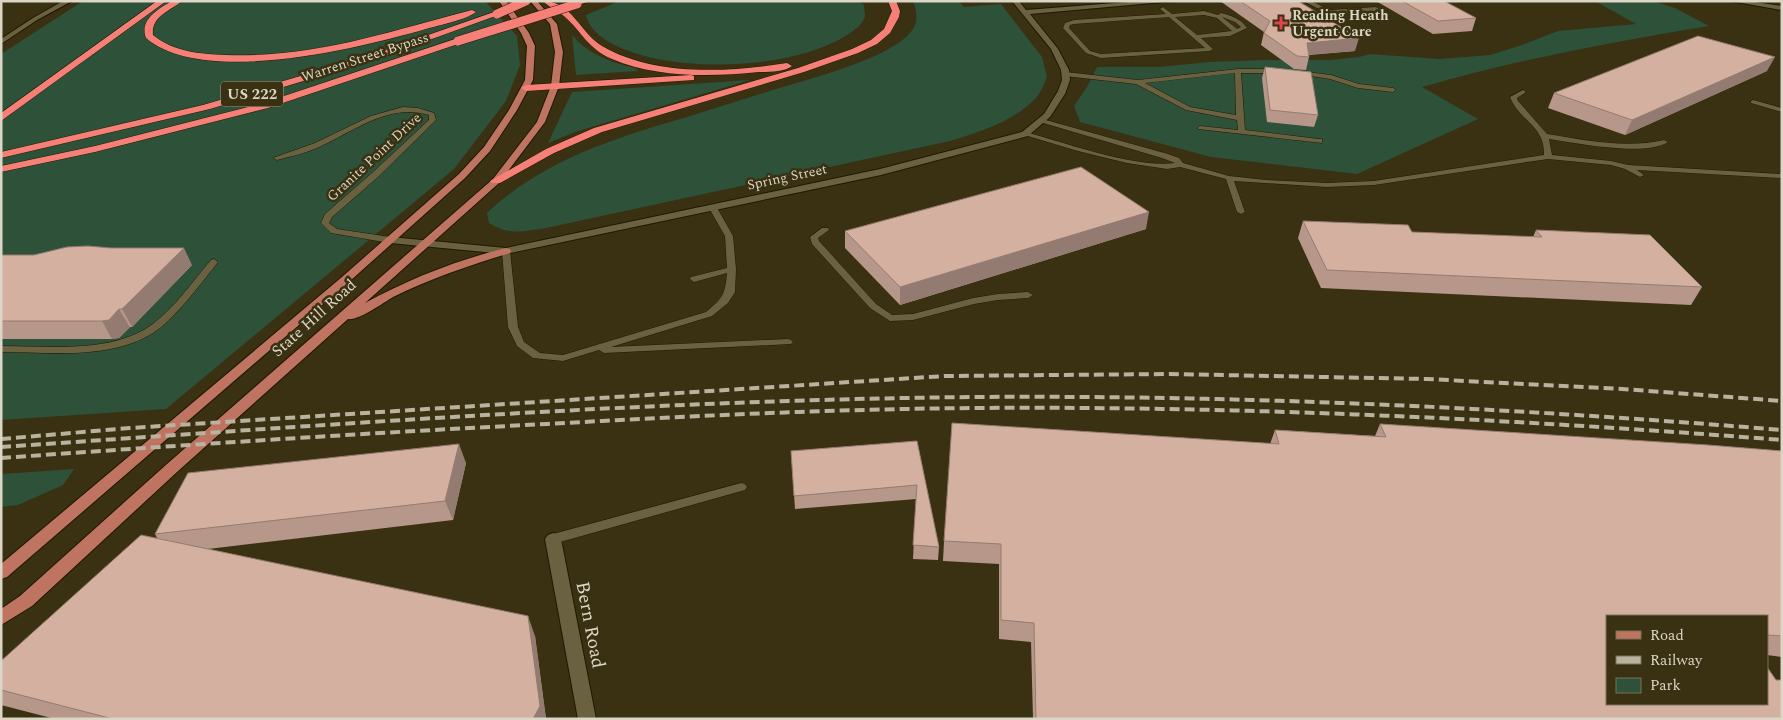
<svg xmlns="http://www.w3.org/2000/svg" width="1783" height="720" viewBox="0 0 1783 720" font-family="Spectral,serif">
<rect width="100%" height="100%" fill="#393112"/>
<path fill="#2e5139" d="M83 1H485L517 36 520 65 506 101 454 169 166 409 1 420V54Z
M620 1H859L864 5C864 8 865 13 865 16 863 25 853 31 847 35 793 70 674 74 617 46 604 40 589 30 586 15Z
M913 1H959L964 7 1001 4 1042 57 1047 77C1044 84 1041 92 1036 98 1013 122 981 131 950 141L546 228C524 231 509 236 489 223L487 213C543 160 615 138 687 117 725 105 762 93 800 82 830 73 885 57 907 36 919 25 918 15 913 1Z
M1595 1H1653L1675 8 1709 26C1612 42 1516 60 1422 87L1478 119 1357 174 1211 157 1080 122 1074 106 1087 87 1097 67H1159L1209 62 1264 60H1330L1359 57 1370 54 1439 59 1490 55 1522 45 1558 31 1636 24Z
M572 35C589 55 610 62 635 68L638 71 576 75Z
M750 80 578 131 548 143 572 92Z
M74 469 63 485 18 505 1 507V474Z"/>
<g fill="none" stroke-linecap="round" stroke-linejoin="round">
<defs>
<path id="lane" d="M1303 1H1311L1330 10 1376 7 1379 9 1376 11 1329 14Z
M1163 7 1172 14 1204 11 1218 15 1221 13C1232 16 1240 18 1247 28L1230 36 1201 38 1212 48 1213 49 1210 51 1101 58 1086 53 1063 28 1065 23 1074 20 1166 14 1160 9ZM1204 15 1217 18 1232 31 1197 35 1175 17ZM1169 17 1205 48 1101 54 1090 51 1069 28 1070 25 1074 24ZM1222 17 1235 22 1241 27 1237 29Z
M1238 69H1277L1280 71 1277 73H1241L1245 130 1319 139H1322V143L1198 129V127L1200 126 1238 130 1237 120 1186 110 1136 84 1065 76 1062 74 1065 72 1138 80ZM1235 73 1236 115 1190 107 1145 83Z
M1299 71 1331 75 1359 84 1393 88 1396 90 1393 92 1358 88 1330 79 1297 74 1296 73Z
M1523 90 1526 92 1517 98 1518 101 1547 134C1585 140 1625 149 1664 140L1668 142C1645 157 1577 143 1549 139L1552 155 1611 161 1628 165 1782 174V178L1637 170 1644 175 1640 177 1625 169 1611 165 1548 159 1374 185 1327 187 1234 181 1245 212 1241 214 1237 212 1226 179 1180 167 1167 169 1127 163 1078 151 1021 134 1025 132C1068 143 1131 168 1175 163L1162 158 1040 122V120L1042 119 1168 154 1179 158 1183 163 1229 176 1266 180 1327 183 1374 181 1544 155C1545 125 1519 121 1510 97Z
M1753 100 1782 108V112L1751 103V101Z
M403 107 418 108 434 113 436 120 378 177 332 217 329 223 337 229 390 237 394 240 390 243 331 233 321 223 325 214 372 173 429 120V115C389 103 356 130 321 146 307 153 292 156 277 160L273 158 315 143 371 116Z
M710 206H716L733 236 736 269 735 292 728 303 712 316 611 347 788 339 791 340 793 342 791 344 604 353 599 350 563 361 533 358 517 346 508 327 502 251 503 249 506 248 510 251 518 327 524 342 540 353 563 355 706 312C723 298 725 295 727 273L694 282 690 279 691 277 727 268 725 236 709 208Z
M822 228H828L829 230 818 238 819 241 876 304 892 315 913 314 973 298 998 294 1028 292 1033 295 1028 298 998 300 974 304 913 320 890 321 870 308 812 244 810 237Z
M214 259 218 262C204 280 178 314 160 328 117 361 53 352 1 352V346C49 346 115 354 154 323 176 306 193 281 211 260Z
M741 483 745 484 747 487 745 490 553 544 549 542 547 539 549 536 553 534Z"/>
<path id="street" d="M63 1H72L37 20 1 44V39L33 18Z
M553 533 558 535 561 539 596 719H578L545 539 548 535Z"/>
<path id="secondary" d="M1012 1H1019L1026 10 1141 1H1175L1030 14 1058 49 1069 70 1070 80 1065 94 1050 117 1028 136 881 175 506 254 390 243 385 240 390 237 506 248 880 169 1022 132 1044 114 1058 91 1062 80 1061 70 1051 49Z
M1730 1H1749L1782 6V10Z"/>
<path id="primary" d="M499 1H506L529 33 535 46 533 80 517 110 490 151 465 178 350 281 7 577 1 579V564L342 277 459 174 484 147 509 110 525 80 527 46 521 33Z
M530 1H537L557 24 563 52 559 86 545 122 499 183 365 303C409 279 457 260 506 248L510 249 511 251 510 253C470 265 430 279 393 297 383 303 358 321 348 319L177 472 32 606 1 625V609L20 596 167 464 493 179 537 122 551 86 555 52 550 24Z"/>
<path id="highway" d="M157 1 165 2 1 121V113Z
M172 1H182C170 11 151 16 153 35 174 52 200 54 225 55 316 58 386 32 472 10L476 12C466 20 439 25 426 29 360 48 203 87 146 38 139 20 158 9 172 1Z
M543 1C572 1 580 33 602 46 656 77 728 72 787 63L792 66C785 72 768 72 759 72 711 77 657 78 612 59 587 48 583 33 565 17 558 11 549 7 543 1Z
M578 1H591L574 6V2Z
M888 1H896L900 11 899 17 890 33 877 44 858 53 804 72 602 132 554 153 500 183H492L490 181 546 149 594 128 798 68 852 49 871 40 884 29 892 11Z
M494 12 501 14 374 60 210 109 1 158V152L203 105 368 56Z
M458 38 461 39V43L268 108 95 152 1 172V166L95 146 260 104Z
M691 75 694 76V80L526 91 521 88 526 85Z"/>
</defs>
<use href="#lane" stroke="#211800" stroke-width="1"/>
<use href="#street" stroke="#211800" stroke-width="2"/>
<use href="#secondary" stroke="#211800" stroke-width="2"/>
<use href="#primary" stroke="#211800" stroke-width="2"/>
<use href="#highway" stroke="#211800" stroke-width="1"/>
<use href="#lane" fill="#6a6141" fill-rule="evenodd"/>
<use href="#street" fill="#6a6141" fill-rule="evenodd"/>
<use href="#secondary" fill="#6a6141" fill-rule="evenodd"/>
<use href="#primary" fill="#be7461" fill-rule="evenodd"/>
<use href="#highway" fill="#f68077" fill-rule="evenodd"/>
<path stroke="#b8b29e" stroke-width="4" stroke-dasharray="10 5" stroke-linecap="butt" d="M1 439 130 428 945 376 1170 374 1427 379 1622 389 1782 401
M1 447C326 425 651 400 976 397 1245 395 1514 408 1782 430
M1 458C183 445 365 433 547 424 690 416 833 409 976 408 1245 406 1514 419 1782 440"/>
<defs>
<path id="highway-bridge" d="M497 14 526 1
M458 41 577 4"/>
</defs>
<use href="#highway-bridge" stroke="#211800" stroke-width="10" stroke-linecap="butt"/>
<use href="#highway-bridge" stroke="#f68077" stroke-width="9"/>
</g>
<path fill="#b6978a" d="M1220 1H1298L1355 51 1309 55V57L1306 70 1294 69 1261 45 1264 32Z
M1376 1H1444L1476 18 1472 31 1433 34Z
M1265 67 1318 115 1314 127 1267 122 1262 78Z
M1767 71 1625 135 1548 108 1554 93Z
M1303 221 1412 232 1533 237 1536 230 1702 287 1691 305 1321 288 1298 238Z
M1146 229 900 305 845 248V231Z
M1 255 192 265 132 327H130L119 338 112 339H1Z
M1380 424 1782 451V657L1767 655V616H1607L1782 719H1033L1031 642 999 639V564L943 561 944 541 1270 444 1275 430 1375 436Z
M917 441 939 547 938 560 913 559 916 499 795 509 791 451Z
M466 463 453 520 208 549 535 636 546 719H55L1 705V661L157 538 155 534Z"/>
<path fill="#947b71" d="M1359 38 1355 51 1304 55 1307 43Z
M1775 57 1767 71 1625 135 1632 120Z
M1149 212 1146 229 900 305V287Z
M184 248 192 265 132 327 122 309Z
M119 309 130 327 119 338 112 339 102 321Z
M459 444 466 463 453 520 445 501Z
M528 616 535 636 546 719H533Z"/>
<path fill="#d4b0a1" stroke="#947b71" d="M1240 1H1298L1359 38 1307 43 1309 57 1297 56 1264 33 1270 21Z
M1402 1H1444L1476 18 1438 21Z
M1698 36 1775 57 1632 120 1554 93Z
M1265 67 1311 72 1318 115 1270 110Z
M1081 167 1149 212 900 287 845 231Z
M1303 221 1408 225 1412 232 1542 237 1536 230 1650 235 1702 287 1327 270Z
M88 246 111 248H184L122 309H119L109 320 102 321H1V255H34L67 247Z
M952 423 1279 444 1275 430 1386 437 1380 424 1708 445 1782 451V636L1767 635V616H1607V704H1767V667L1776 680H1782V719H1036L1034 623 1001 620V544L944 541Z
M917 441 939 547 913 545 917 485 794 496 791 451Z
M459 444 445 501 155 534 188 473Z
M141 535 528 616 540 706 533 719H113L1 690V661Z"/>
<path fill="#e0444e" stroke="#393112" stroke-width="2" d="M1278.5 15.5h5v5h5v5h-5v5h-5v-5h-5v-5h5z"/>
<g text-anchor="middle" dominant-baseline="central" stroke-width="5" stroke-linejoin="round" paint-order="stroke">
<g font-size="14" font-weight="bold" fill="#dbd6c5" stroke="#393112" text-anchor="start">
<text x="1292" y="15">Reading Heath<tspan x="1292" dy="16">Urgent Care</tspan></text>
</g>
<g font-size="14" fill="#dbd6c5" stroke="#393112">
<text transform="translate(365 57) rotate(-18)">Warren Street Bypass</text>
<text transform="translate(374 157) rotate(-43)">Granite Point Drive</text>
<text transform="translate(787 177) rotate(-12)">Spring Street</text>
</g>
<rect fill="#393112" stroke="#aaa48f" stroke-width="1" x="221" y="81.5" width="62" height="25" rx="4"/>
<g font-size="15" font-weight="bold" fill="#dbd6c5">
<text x="252" y="94">US 222</text>
</g>
<g font-size="16" fill="#dbd6c5" stroke="#393112">
<text transform="translate(314 318) rotate(-42)">State Hill Road</text>
</g>
<g font-size="19" fill="#dbd6c5" stroke="#393112">
<text transform="translate(590 625) rotate(79)">Bern Road</text>
</g>
</g>
<rect width="1783" height="720" fill="none" stroke="#dbd6c5" stroke-width="5"/>
<rect x="1606" y="615" width="162" height="90" fill="#393112" stroke="#7a735a"/>
<rect x="1616" y="631" width="25" height="8" fill="#be7461" stroke="#7a735a"/>
<text x="1650" y="640" font-size="15" fill="#dbd6c5">Road</text>
<rect x="1616" y="656" width="25" height="8" fill="#b8b29e" stroke="#7a735a"/>
<text x="1650" y="665" font-size="15" fill="#dbd6c5">Railway</text>
<rect x="1616" y="678" width="25" height="15" fill="#2e5139" stroke="#7a735a"/>
<text x="1650" y="690" font-size="15" fill="#dbd6c5">Park</text>
</svg>
